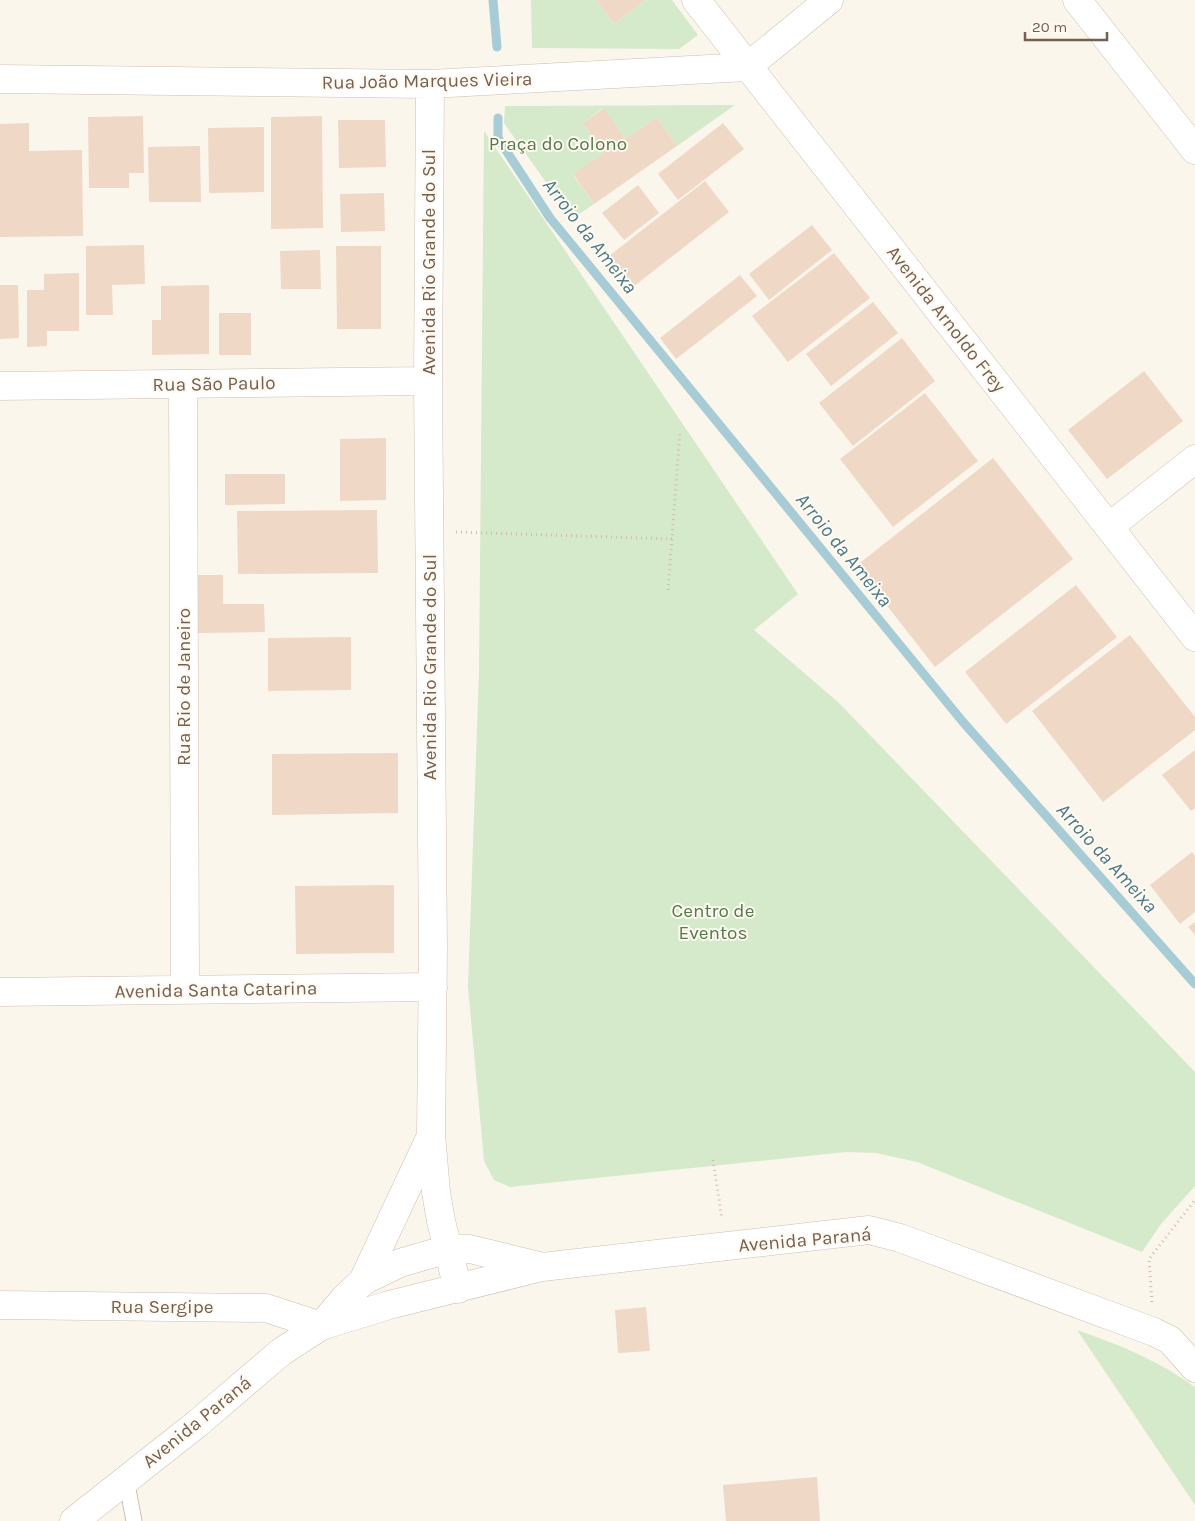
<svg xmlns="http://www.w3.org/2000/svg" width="1195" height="1521" viewBox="0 0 1195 1521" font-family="Karla,sans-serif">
<rect width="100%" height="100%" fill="#fbf6ec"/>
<path fill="#d5e9cb" d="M531 0H596L614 24 645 0H672L698 35 679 49 532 48Z
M735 105 677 146 657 117 625 139 603 108 583 123 604 153 573 175 594 204 572 219 504 123 505 106Z
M484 131 798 594 754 630 839 703 1195 1072V1186L1161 1224 1142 1252 917 1162 876 1153 846 1152 510 1187 494 1180 484 1161 468 987 479 671Z
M1077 1330C1118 1344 1159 1361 1195 1387V1505Z"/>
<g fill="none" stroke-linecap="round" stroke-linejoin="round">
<path stroke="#a8ccd5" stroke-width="9" d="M493 0 497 47
M498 118V138L550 218 963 722 1195 984"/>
</g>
<path fill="#efd8c5" d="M596 0H645L614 24Z
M604 108 625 139 657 117 677 146 594 204 573 174 604 153 583 123Z
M143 116 144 173H129V188H89L88 117Z
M322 116 323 228 271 229V117Z
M338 120H385L386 167 339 168Z
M29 123V151L82 150 83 236 0 237V124Z
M723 123 744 149 678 200 658 174Z
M264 127V192L209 193 208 128Z
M200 146 201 202H149L148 147Z
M705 181 729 212 633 287 609 256Z
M638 185 659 213 624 240 602 213Z
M384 193 385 231 341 232 340 194Z
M812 225 832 250 769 300 749 274Z
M144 245 145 284 112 285 113 315H86V246Z
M336 246H381V329H337Z
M320 250 321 289H281L280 251Z
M834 253 870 298 788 362 752 316Z
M79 273V331H47V346L27 347V290H44V274Z
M740 275 757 296 676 359 660 338Z
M0 285H18L19 338 0 339Z
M209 285V354L152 355V320H161V286Z
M873 302 898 333 831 386 806 354Z
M219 313H251V355H219Z
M902 338 935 381 853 446 819 403Z
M1144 371 1183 421 1107 479 1068 430Z
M925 393 978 461 893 527 840 459Z
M386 438V500L340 501V439Z
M993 458 1073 559 935 667 856 566Z
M225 474H285V504L225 505Z
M377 510 378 573 238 574 237 511Z
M197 575H223V604H264L265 632 197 633Z
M1076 585 1117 637 1006 724 965 672Z
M1130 635 1195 717V730L1103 802 1032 711Z
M351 637V690L268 691V638Z
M1195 750V808L1191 811 1162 775Z
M398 753V813L272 815V754Z
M1192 852 1195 856V912L1180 924 1150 885Z
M394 885V953L296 954 295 886Z
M1195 922V935L1188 927Z
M646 1307 650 1351 618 1353 615 1310Z
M817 1477 820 1521H726L723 1485Z"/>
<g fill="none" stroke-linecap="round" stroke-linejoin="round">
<defs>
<path id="lane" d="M126 1479 134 1521"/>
<path id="street" d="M696 0 1195 637
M1077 0 1195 150
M0 79 430 84 747 67 829 0
M430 84 428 381 433 949 431 1134 436 1192 441 1221 458 1289
M183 385 185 990
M0 386 428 381
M1109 527 1195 459
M0 992 433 987
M363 1281 431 1136
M0 1305 266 1308 321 1326
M321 1326 344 1299 363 1281 400 1263 448 1249H470L539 1266
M74 1521 198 1423 281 1352 321 1326 389 1305 542 1267 869 1230 900 1238 1154 1332 1170 1340 1195 1368"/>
</defs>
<use href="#lane" stroke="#cdbfb2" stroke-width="17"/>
<use href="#street" stroke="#cdbfb2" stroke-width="29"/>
<path stroke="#d4bca8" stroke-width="3" stroke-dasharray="1 4" stroke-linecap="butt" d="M456 532 672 539
M668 590 680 431
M713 1160 722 1219
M1152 1302 1149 1259 1195 1200"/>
<use href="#lane" stroke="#fff" stroke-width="15"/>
<use href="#street" stroke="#fff" stroke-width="28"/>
</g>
<g text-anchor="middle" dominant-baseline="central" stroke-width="4" stroke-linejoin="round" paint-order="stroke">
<g font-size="19" fill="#755f50" stroke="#fefaf2">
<text transform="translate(427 81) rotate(-1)">Rua João Marques Vieira</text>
<text transform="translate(429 262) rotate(-90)">Avenida Rio Grande do Sul</text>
<text transform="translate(946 319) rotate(52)">Avenida Arnoldo Frey</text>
<text transform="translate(214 384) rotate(-1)">Rua São Paulo</text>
<text transform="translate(430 667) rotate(-90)">Avenida Rio Grande do Sul</text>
<text transform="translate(184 687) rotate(-90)">Rua Rio de Janeiro</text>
<text transform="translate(216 990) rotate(-1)">Avenida Santa Catarina</text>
<text transform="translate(805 1240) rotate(-5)">Avenida Paraná</text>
<text x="162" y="1307">Rua Sergipe</text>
<text transform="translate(197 1422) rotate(-39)">Avenida Paraná</text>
</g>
<g font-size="19" fill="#547a49" stroke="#fefaf2">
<text x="558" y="144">Praça do Colono</text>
<text x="713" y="911">Centro de<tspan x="713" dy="22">Eventos</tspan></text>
</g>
<g font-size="20" font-style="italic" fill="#4b7a86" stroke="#fefaf2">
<text transform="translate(590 236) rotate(52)">Arroio da Ameixa</text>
<text transform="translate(844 550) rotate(51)">Arroio da Ameixa</text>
<text transform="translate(1107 858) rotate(48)">Arroio da Ameixa</text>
</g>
</g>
<path d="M1025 32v8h82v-8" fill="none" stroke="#755f50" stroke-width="2.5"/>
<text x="1032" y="32" font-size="15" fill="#755f50" stroke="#fefaf2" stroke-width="4" paint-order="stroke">20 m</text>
</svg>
